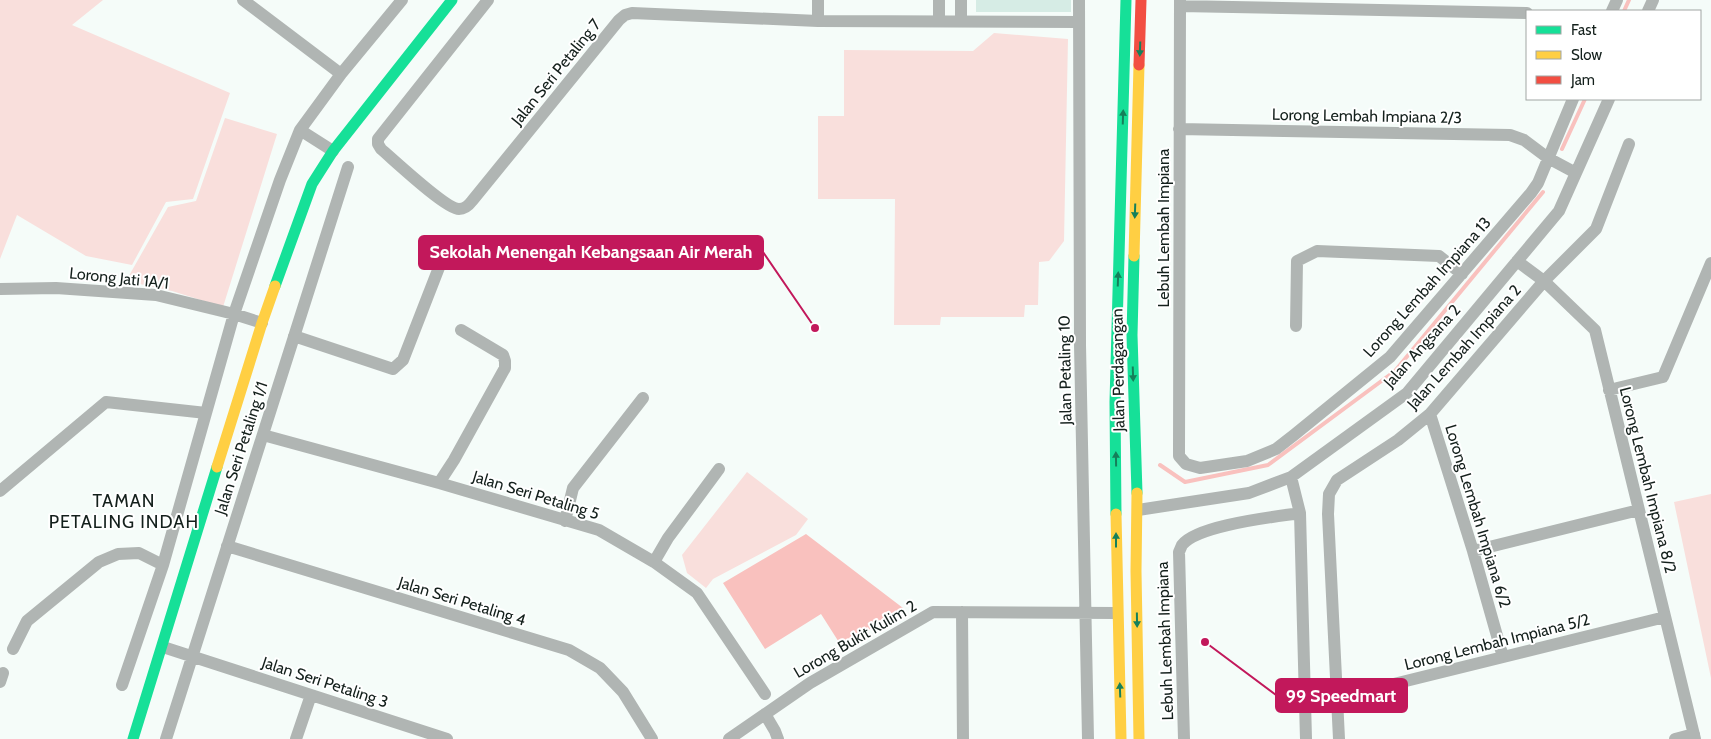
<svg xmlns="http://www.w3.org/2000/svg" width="1711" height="739" viewBox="0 0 1711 739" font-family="Cabin,sans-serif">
<rect width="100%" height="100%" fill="#f5fcf9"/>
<path fill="#f9dfdc" d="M0 0H103L72 25 230 93 193 199 166 202 132 265 86 256 17 215 0 259Z
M994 33 1068 39 1064 241 1049 261 1039 262 1038 305H1025L1024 317H941L940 325H894L895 199H818V116H844V50L973 51Z
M225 118 277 134 223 307 172 291 126 281 168 207 196 201Z
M747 472 808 519 796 535 713 579 706 588 687 573 682 555Z
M1711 494V678L1674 502Z"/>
<path fill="#f9c1be" d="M806 534 903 608 842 647 821 614 765 649 723 583Z"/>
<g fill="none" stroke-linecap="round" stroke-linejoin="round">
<path stroke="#f9c1be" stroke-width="4" d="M1624 11 1629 0
M1562 149 1585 99
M1160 465 1185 482 1268 465 1395 371 1543 192"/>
</g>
<path fill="#d6ece5" d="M976 0H1071V12H976Z"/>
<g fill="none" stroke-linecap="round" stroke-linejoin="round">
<path stroke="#b0b5b3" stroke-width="12" d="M243 0 341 74
M488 0 378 139V144L381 149C394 160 446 209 459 209 465 209 469 205 472 201L619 20 625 15 632 13 818 21 1079 22
M939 0V21
M1079 0 1080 345 1088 739
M1180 0 1179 456 1186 464 1200 468 1247 461 1276 449 1294 435 1390 357 1531 193 1538 183 1573 99
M1180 6 1527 13
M1612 11 1617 0
M1648 11 1653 0
M818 21V0
M961 21V0
M1179 129 1510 135 1524 140 1548 158 1576 173
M300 130 333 151
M1517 261 1544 281 1595 330 1695 739
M0 289 56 288 156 295 234 314 262 323
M1296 326 1297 261 1317 251 1439 256 1462 274
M294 336 393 369 403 360 445 252
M1609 390 1663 377 1711 263
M1430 414 1473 551 1503 657
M263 435 439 483 599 530 654 562 697 593 765 694
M1291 477 1300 513 1306 739
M439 483 454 460 505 368V361L503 355 461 330
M0 491 106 402 206 413
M1138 510 1249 493 1291 477 1407 393 1559 211 1609 99
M565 521 573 488 643 398
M227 546 569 650 600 668 623 692 652 739
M1473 551 1639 510
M654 562 668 538 719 469
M962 612 963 739
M163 647 447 739
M13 649 27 621 99 562 118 554 139 553 163 565
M0 682 3 673
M122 685 163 565 234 314 280 180 300 130 341 74 402 0
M1337 698 1665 617
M765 714 775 731 778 739
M166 739 348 167
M296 739 311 695
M729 739 810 683 933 612 1117 613
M1184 739 1179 552C1179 552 1182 545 1182 545 1197 525 1274 517 1300 513
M1339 739 1328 514 1329 494 1337 480 1398 440 1430 414 1544 281 1596 229 1629 144
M1675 739 1694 734"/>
<path stroke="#16e098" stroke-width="11" d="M1134 256 1132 335 1137 493
M275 286 312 184 333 151 452 0
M1116 514 1115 402 1126 0
M133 739 217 467"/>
<path stroke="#ffcf43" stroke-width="11" d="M1134 256 1139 65
M217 467 262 323 275 286
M1137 493 1136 571 1139 739
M1116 514 1121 739"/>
<path stroke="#f24e42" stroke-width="11" d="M1139 65 1141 0"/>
</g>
<defs><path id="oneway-solid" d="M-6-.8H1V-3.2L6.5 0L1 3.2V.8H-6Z" transform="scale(1.25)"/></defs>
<g fill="#15805a">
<use href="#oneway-solid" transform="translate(1140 49) rotate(92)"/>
<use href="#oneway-solid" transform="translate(1123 117) rotate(-88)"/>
<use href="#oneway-solid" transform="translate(1135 211) rotate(92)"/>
<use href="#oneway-solid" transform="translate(1118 279) rotate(-88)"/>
<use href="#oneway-solid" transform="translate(1133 374) rotate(88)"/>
<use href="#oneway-solid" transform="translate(1116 459) rotate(-91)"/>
<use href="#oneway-solid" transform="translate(1116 540) rotate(-90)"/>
<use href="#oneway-solid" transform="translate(1137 620) rotate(89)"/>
<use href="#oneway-solid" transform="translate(1120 690) rotate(-92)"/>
</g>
<g text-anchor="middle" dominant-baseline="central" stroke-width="4" stroke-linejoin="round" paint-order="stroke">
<g font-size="16" fill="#14201c" stroke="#fff">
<text transform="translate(556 72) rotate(-51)">Jalan Seri Petaling 7</text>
<text transform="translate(1367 116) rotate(1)">Lorong Lembah Impiana 2/3</text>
<text transform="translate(1163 228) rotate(-90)">Lebuh Lembah Impiana</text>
<text transform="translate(119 278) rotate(6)">Lorong Jati 1A/1</text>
<text transform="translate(1427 287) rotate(-48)">Lorong Lembah Impiana 13</text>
<text transform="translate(1422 346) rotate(-48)">Jalan Angsana 2</text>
<text transform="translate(1464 347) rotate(-48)">Jalan Lembah Impiana 2</text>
<text transform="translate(1065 370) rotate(-91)">Jalan Petaling 10</text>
<text transform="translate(1118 370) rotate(-91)">Jalan Perdagangan</text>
<text transform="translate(241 448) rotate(-72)">Jalan Seri Petaling 1/1</text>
<text transform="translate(1648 480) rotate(76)">Lorong Lembah Impiana 8/2</text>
<text transform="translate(536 495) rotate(17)">Jalan Seri Petaling 5</text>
<text transform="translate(1478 516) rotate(73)">Lorong Lembah Impiana 6/2</text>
<text transform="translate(462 601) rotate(17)">Jalan Seri Petaling 4</text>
<text transform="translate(855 639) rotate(-30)">Lorong Bukit Kulim 2</text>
<text transform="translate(1165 641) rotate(-92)">Lebuh Lembah Impiana</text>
<text transform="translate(1497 642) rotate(-14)">Lorong Lembah Impiana 5/2</text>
<text transform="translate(325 682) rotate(18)">Jalan Seri Petaling 3</text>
</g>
<g font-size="18" letter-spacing="1" fill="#14201c" stroke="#fff">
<text x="124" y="501">TAMAN<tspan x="124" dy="21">PETALING INDAH</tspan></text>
</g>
</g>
<path fill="none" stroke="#c2185b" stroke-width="2" d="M815 328L763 252M1205 642L1276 695"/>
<g fill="#c2185b" stroke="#fff" stroke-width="2">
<circle cx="815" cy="328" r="5"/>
<circle cx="1205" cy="642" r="5"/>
</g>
<g fill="#c2185b" stroke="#c2185b" stroke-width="2">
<rect x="419" y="236" width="344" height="33" rx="5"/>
<rect x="1276" y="679" width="131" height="33" rx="5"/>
</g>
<g font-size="18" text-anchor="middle" font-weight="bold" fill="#fff">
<text x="591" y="258">Sekolah Menengah Kebangsaan Air Merah</text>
<text x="1341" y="702">99 Speedmart</text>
</g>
<rect x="1526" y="10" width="175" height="90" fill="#ffffff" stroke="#a1a6a4"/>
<rect x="1536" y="26" width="25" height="8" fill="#16e098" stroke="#a1a6a4"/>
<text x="1571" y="35" font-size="15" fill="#14201c">Fast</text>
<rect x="1536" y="51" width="25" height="8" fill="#ffcf43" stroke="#a1a6a4"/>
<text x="1571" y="60" font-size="15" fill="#14201c">Slow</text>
<rect x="1536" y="76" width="25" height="8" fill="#f24e42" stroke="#a1a6a4"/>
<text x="1571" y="85" font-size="15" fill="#14201c">Jam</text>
</svg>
